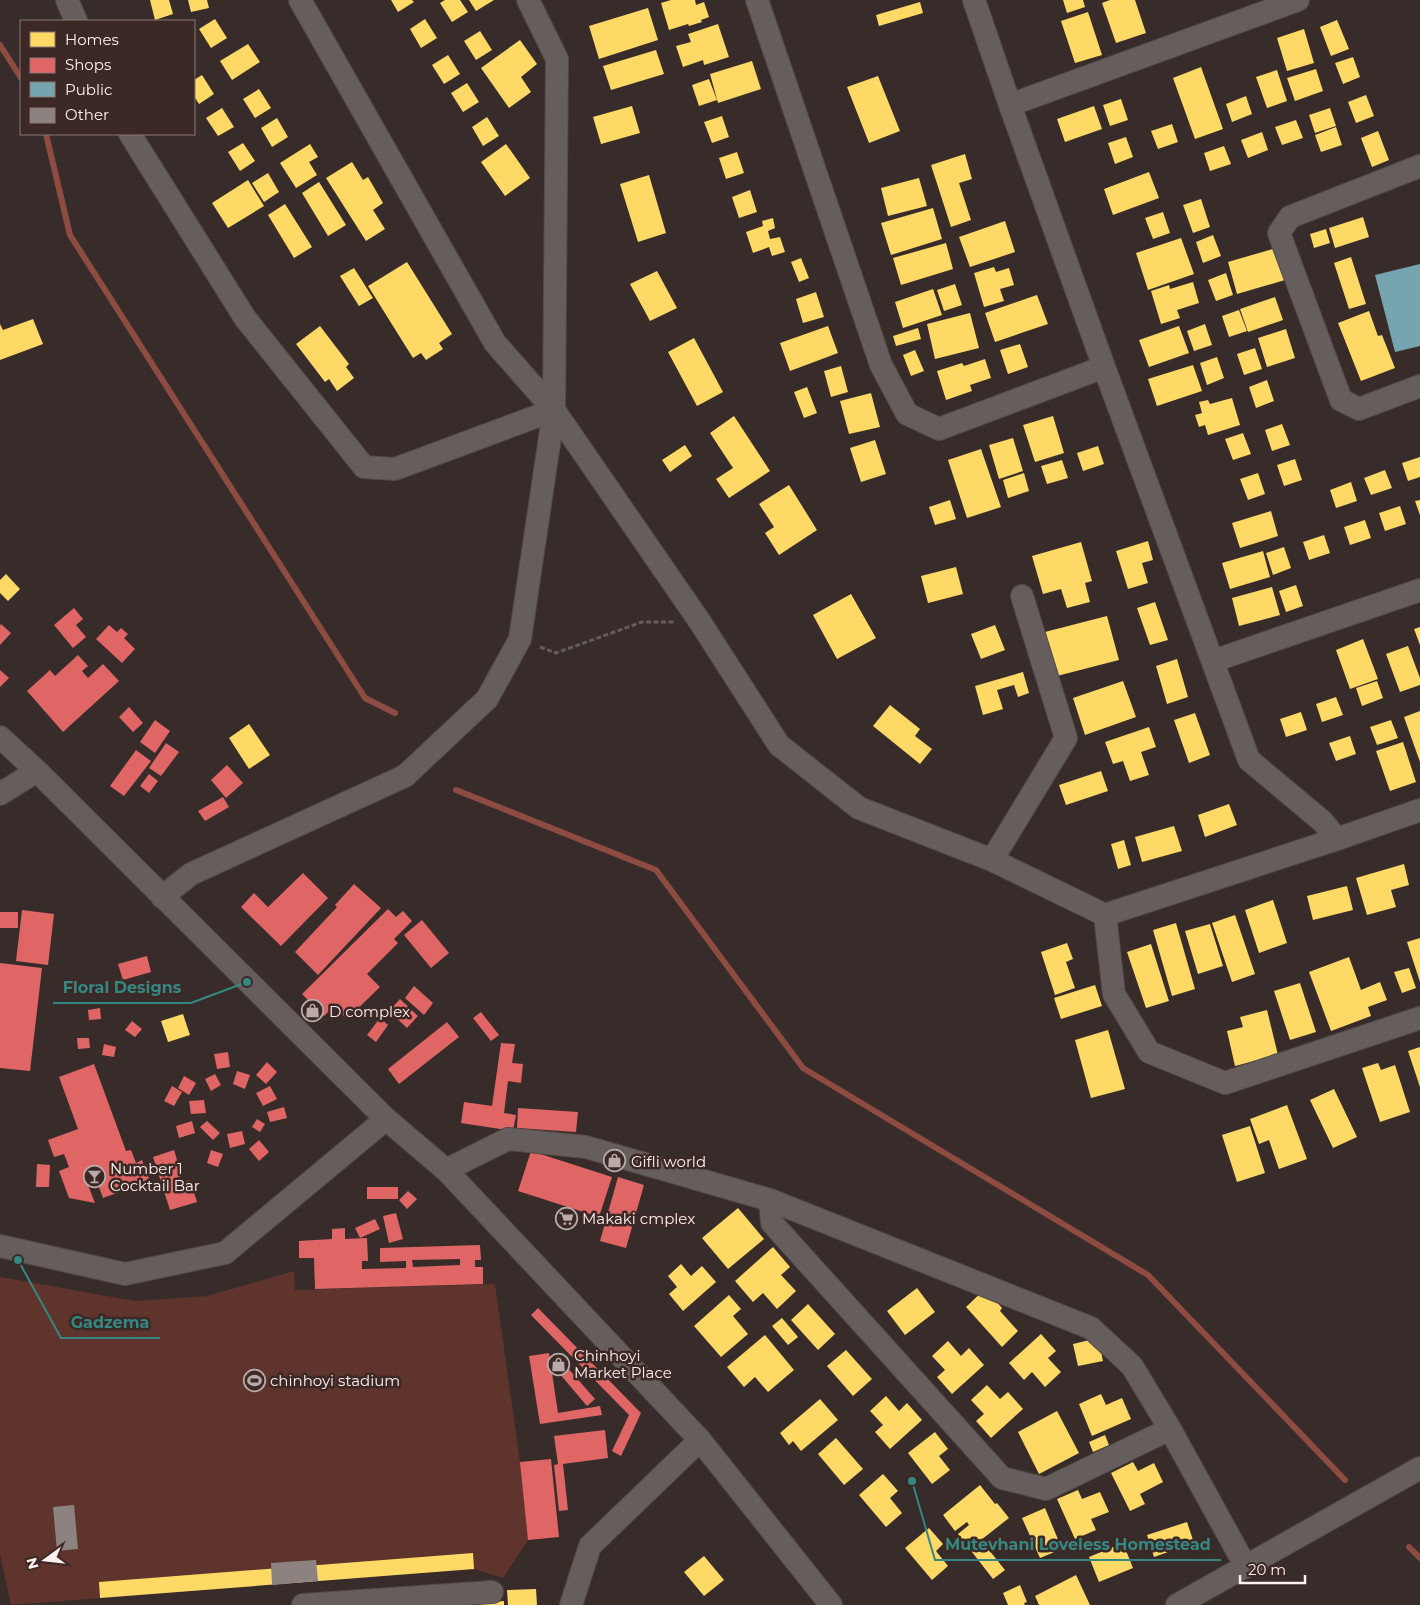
<svg xmlns="http://www.w3.org/2000/svg" width="1420" height="1605" viewBox="0 0 1420 1605" font-family="Montserrat,sans-serif">
<rect width="100%" height="100%" fill="#372c2a"/>
<path fill="#5e342d" d="M294 1271 295 1290 495 1284 520 1462 559 1537 528 1540 503 1578 474 1569 11 1605 0 1555V1277L135 1301 207 1296Z"/>
<path fill="#ffd966" d="M150 0H169L173 14 155 20Z
M188 0H207L209 8 191 12Z
M391 0H412L414 2 398 12Z
M445 0H460L468 12 452 22 440 3Z
M469 0H494L476 11Z
M671 0H695L696 5 704 2 709 17 701 20 702 22 689 26 688 24 669 30 661 3Z
M1063 0H1083L1085 7 1067 13Z
M1110 0H1135L1146 33 1116 43 1102 3Z
M920 2 923 13 879 26 876 15Z
M648 8 658 40 599 59 589 26Z
M1088 12 1102 55 1075 63 1061 21Z
M215 19 227 38 211 48 199 29Z
M425 19 437 38 421 48 410 29Z
M1337 20 1349 49 1331 56 1320 27Z
M718 24 729 57 704 65 703 60 683 67 676 46 691 42 688 34Z
M1304 29 1314 63 1287 71 1277 38Z
M480 31 492 50 476 60 464 41Z
M520 40 537 64 521 77 531 92 509 108 481 68Z
M248 44 260 62 232 80 220 61Z
M656 50 664 74 611 90 603 66Z
M448 55 460 74 444 84 432 65Z
M1353 57 1360 77 1343 84 1335 63Z
M752 61 761 89 718 103 710 74Z
M1201 67 1223 129 1195 139 1173 78Z
M1316 69 1323 91 1295 101 1287 78Z
M1277 70 1287 101 1267 108 1256 77Z
M202 75 214 94 199 104 194 96V80Z
M878 76 900 131 869 143 847 87Z
M709 79 717 100 699 106 692 85Z
M467 83 479 102 463 112 451 93Z
M259 89 271 108 255 118 243 99Z
M1366 95 1374 116 1356 123 1348 102Z
M1246 96 1252 114 1232 122 1226 104Z
M1121 99 1128 120 1110 126 1103 105Z
M632 106 640 133 601 144 593 117Z
M1094 106 1102 129 1065 142 1057 119Z
M222 108 234 127 218 136 206 118Z
M1330 108 1336 126 1315 133 1309 115Z
M722 116 729 137 712 143 704 122Z
M487 117 499 136 483 146 472 127Z
M277 118 288 137 272 147 261 128Z
M1296 120 1303 138 1282 145 1275 127Z
M1172 124 1178 142 1158 149 1151 131Z
M1336 127 1342 145 1321 152 1315 135Z
M1378 131 1389 160 1372 167 1361 138Z
M1262 132 1268 150 1248 158 1241 140Z
M1126 137 1133 157 1115 164 1108 143Z
M243 143 255 161 240 171 228 152Z
M310 144 318 157 309 162 317 175 296 188 280 163Z
M506 144 530 178 505 196 481 162Z
M1224 146 1231 164 1210 171 1204 153Z
M737 152 744 173 726 179 719 158Z
M965 154 972 179 959 183 971 220 951 227 931 165Z
M352 162 363 180 368 177 383 203 373 210 385 229 366 241 326 178Z
M1149 172 1159 198 1113 215 1104 189Z
M268 173 279 192 264 202 252 183Z
M649 175 666 233 638 242 620 184Z
M919 178 927 206 888 216 881 188Z
M248 180 264 206 228 228 212 203Z
M319 182 346 225 328 236 302 193Z
M750 190 757 212 739 218 732 197Z
M1201 199 1210 227 1193 233 1183 205Z
M285 204 312 247 294 258 268 215Z
M933 208 942 239 891 255 881 223Z
M1163 212 1170 233 1153 239 1145 218Z
M1363 217 1369 237 1335 248 1329 228Z
M773 218 775 228 768 231 770 239 780 237 785 252 772 256 769 247 753 253 746 232 763 226 762 221Z
M1005 221 1015 252 970 267 959 237Z
M1326 229 1330 243 1314 248 1310 234Z
M1213 235 1221 256 1203 263 1196 242Z
M1181 238 1194 274 1148 290 1136 253Z
M946 243 953 269 901 285 893 258Z
M1276 248 1285 280 1237 294 1228 262Z
M1351 257 1366 304 1349 309 1334 263Z
M801 258 809 278 799 282 791 262Z
M407 262 452 334 439 343 443 349 426 360 421 353 413 358 368 286Z
M994 267 996 272 1009 268 1014 285 1000 289 1004 301 984 307 974 273Z
M354 268 373 298 359 306 340 276Z
M657 271 677 308 650 321 630 284Z
M1226 273 1233 295 1216 301 1208 280Z
M1193 282 1199 303 1177 310 1180 318 1161 324 1151 291 1169 285 1170 289Z
M955 284 962 305 944 311 937 290Z
M933 289 942 315 903 328 895 302Z
M816 292 824 317 803 323 796 299Z
M1037 295 1048 324 995 342 985 313Z
M1275 297 1283 320 1248 332 1240 309Z
M1239 310 1247 331 1229 337 1222 316Z
M1369 311 1378 336 1382 335 1395 368 1361 381 1338 323Z
M970 313 979 348 935 359 927 324Z
M33 319 43 344 0 360V324L3 330Z
M1205 324 1212 345 1194 351 1187 331Z
M320 326 349 364 346 367 354 378 337 391 329 379 325 382 296 344Z
M828 326 838 353 790 371 780 343Z
M1179 326 1189 353 1149 367 1139 340Z
M918 328 921 339 896 346 893 336Z
M1286 329 1295 358 1267 367 1258 338Z
M694 338 723 392 697 406 668 352Z
M1020 344 1028 367 1008 374 1000 350Z
M1255 348 1262 369 1244 375 1237 354Z
M915 350 924 371 911 376 903 355Z
M1217 357 1224 378 1207 385 1200 363Z
M985 359 991 378 970 385 972 391 946 400 937 371 962 363 964 366Z
M1193 365 1202 391 1157 406 1148 379Z
M841 366 848 392 831 397 824 371Z
M1267 380 1274 401 1256 408 1249 387Z
M807 387 817 413 804 418 794 392Z
M871 393 880 427 849 434 840 401Z
M1232 398 1240 425 1208 435 1205 425 1199 427 1195 415 1202 413 1199 402 1208 400 1210 404Z
M734 416 770 471 729 498 716 479 733 468 710 433Z
M1053 416 1064 453 1035 462 1023 425Z
M1282 424 1290 445 1272 451 1265 430Z
M1243 433 1251 454 1233 460 1225 439Z
M1013 438 1023 471 999 479 989 445Z
M875 440 886 474 861 482 850 448Z
M685 445 692 456 670 472 662 460Z
M1098 446 1104 464 1083 471 1077 453Z
M981 449 1001 507 967 518 948 460Z
M1420 457V477L1408 481 1402 463Z
M1295 459 1302 480 1284 486 1277 465Z
M1062 460 1068 478 1047 484 1041 466Z
M1385 470 1392 488 1371 495 1364 478Z
M1024 473 1029 491 1008 498 1003 480Z
M1258 473 1265 494 1248 500 1240 479Z
M1351 482 1357 501 1336 508 1330 490Z
M789 485 817 530 779 555 765 533 774 527 759 504Z
M950 500 956 519 935 525 929 507Z
M1420 500V515L1415 501Z
M1400 506 1406 524 1385 531 1379 513Z
M1271 511 1278 536 1240 548 1232 523Z
M1365 520 1371 538 1350 545 1344 527Z
M1324 535 1330 553 1309 560 1303 542Z
M1148 541 1153 560 1142 563 1148 583 1128 589 1116 551Z
M1081 542 1092 581 1085 583 1090 602 1067 608 1061 589 1043 594 1032 556Z
M1284 547 1291 568 1273 575 1266 553Z
M1263 551 1270 577 1230 589 1222 563Z
M956 567 963 594 928 603 921 576Z
M6 574 20 589 8 601 0 593V580Z
M1296 585 1303 606 1286 612 1279 591Z
M1272 587 1280 615 1239 626 1232 598Z
M851 594 876 638 837 659 813 615Z
M1155 602 1168 640 1150 645 1137 608Z
M1107 616 1119 660 1053 677 1041 633Z
M995 625 1005 650 981 659 971 634Z
M1420 627V645L1414 629Z
M1363 639 1378 679 1350 689 1336 650Z
M1408 646 1420 678V685L1400 692 1386 654Z
M1177 659 1188 697 1167 704 1156 666Z
M1023 672 1029 693 1018 697 1014 685 997 690 1003 709 983 715 975 686Z
M1123 681 1136 717 1085 735 1073 698Z
M1377 681 1383 698 1362 706 1356 688Z
M1336 697 1343 715 1322 722 1316 704Z
M890 705 920 729 915 736 932 749 920 764 873 726Z
M1420 711V762L1404 717Z
M1301 712 1307 730 1286 737 1280 719Z
M1195 713 1210 755 1189 763 1174 720Z
M1391 720 1398 738 1377 745 1370 727Z
M249 724 270 755 249 769 229 738Z
M1149 727 1156 747 1141 752 1149 775 1130 781 1123 761 1113 764 1105 742Z
M1350 736 1356 754 1336 761 1329 743Z
M1403 742 1416 782 1390 791 1376 751Z
M1101 771 1108 791 1066 805 1059 785Z
M1229 804 1237 825 1205 837 1198 815Z
M1174 826 1182 851 1142 862 1135 837Z
M1124 840 1131 865 1118 869 1111 844Z
M1404 864 1409 885 1391 890 1396 907 1367 915 1356 878Z
M1347 886 1353 910 1313 920 1307 896Z
M1273 900 1287 943 1259 953 1245 910Z
M1235 915 1255 974 1232 982 1212 923Z
M1176 923 1195 989 1172 996 1153 930Z
M1210 924 1223 966 1198 974 1185 931Z
M1420 938V982L1407 942Z
M1067 943 1073 959 1066 962 1075 988 1055 995 1041 952Z
M1151 944 1169 1001 1146 1008 1127 952Z
M1349 957 1361 990 1380 982 1387 1000 1368 1007 1371 1016 1331 1031 1309 972Z
M1409 968 1416 988 1402 993 1394 972Z
M1300 983 1316 1032 1290 1040 1274 991Z
M1095 985 1102 1006 1061 1019 1054 998Z
M1267 1010 1278 1055 1235 1066 1227 1031 1243 1027 1240 1017Z
M183 1014 190 1035 168 1042 161 1021Z
M1108 1030 1125 1089 1091 1098 1075 1040Z
M1420 1047V1087L1408 1051Z
M1378 1063 1381 1070 1395 1065 1410 1112 1380 1122 1362 1068Z
M1334 1089 1357 1137 1333 1148 1310 1100Z
M1287 1105 1307 1159 1279 1169 1269 1140 1259 1144 1250 1119Z
M1250 1126 1265 1173 1237 1182 1222 1135Z
M738 1208 764 1239 728 1269 702 1238Z
M773 1247 790 1267 781 1275 796 1291 777 1309 763 1293 753 1302 735 1281Z
M681 1264 691 1276 702 1266 716 1282 683 1311 669 1294 677 1287 668 1276Z
M917 1288 935 1312 905 1335 887 1311Z
M985 1289 1002 1308 1000 1311 1018 1331 1002 1347 966 1307Z
M729 1295 741 1309 733 1316 748 1334 721 1357 694 1326Z
M808 1304 835 1334 818 1350 791 1320Z
M782 1318 798 1337 788 1345 772 1326Z
M1041 1334 1056 1351 1048 1358 1061 1372 1045 1387 1032 1372 1024 1380 1009 1363Z
M765 1335 794 1370 768 1392 755 1377 744 1387 727 1367Z
M1098 1338 1103 1361 1078 1366 1073 1344Z
M948 1341 961 1356 969 1348 984 1365 952 1394 937 1377 945 1370 932 1356Z
M846 1350 872 1379 853 1396 827 1366Z
M987 1385 1000 1399 1008 1392 1023 1409 991 1438 976 1421 984 1414 971 1400Z
M1101 1394 1106 1405 1122 1398 1131 1419 1092 1436 1079 1404Z
M886 1396 899 1411 907 1403 922 1420 890 1449 875 1432 883 1425 870 1411Z
M820 1399 838 1420 801 1451 793 1441 789 1445 780 1433Z
M1057 1411 1079 1453 1039 1474 1018 1432Z
M935 1432 948 1449 939 1456 950 1470 932 1484 908 1453Z
M1105 1435 1109 1445 1093 1452 1089 1442Z
M836 1438 863 1469 844 1485 818 1454Z
M1133 1462 1138 1471 1154 1463 1163 1482 1140 1494 1145 1504 1130 1511 1111 1473Z
M883 1474 898 1491 890 1498 902 1513 886 1527 859 1495Z
M980 1485 995 1504 997 1503 1009 1518 981 1540 1005 1570 993 1579 958 1534 969 1525 967 1522 955 1531 943 1515Z
M1078 1490 1082 1499 1100 1492 1109 1512 1091 1519 1096 1530 1075 1539 1057 1499Z
M1045 1508 1062 1549 1040 1558 1022 1518Z
M1187 1522 1194 1543 1154 1557 1147 1535Z
M929 1528 943 1544 936 1551 948 1566 932 1580 905 1548Z
M1123 1543 1133 1568 1099 1582 1089 1557Z
M473 1553 474 1569 100 1598 99 1582Z
M704 1556 724 1580 704 1596 684 1572Z
M1076 1575 1090 1605H1039L1035 1596Z
M1020 1585 1027 1602 1024 1603 1025 1605H1008L1003 1593Z
M536 1589 537 1605H508L507 1590Z
M504 1601V1605H481V1603Z"/>
<path fill="#e06666" fill-rule="evenodd" d="M74 608 83 619 76 625 86 637 73 648 54 625Z
M1 624 11 633 0 645V626Z
M109 625 117 632 121 628 128 634 124 638 135 649 122 663 96 639Z
M78 655 88 666 82 671 88 678 103 664 119 681 63 732 27 691 50 670 55 676Z
M0 670 9 678 0 687Z
M129 707 143 723 133 732 119 717Z
M155 720 170 731 155 753 140 742Z
M166 743 179 752 161 776 149 768Z
M136 750 151 761 124 796 110 786Z
M227 765 243 783 226 798 211 780Z
M149 774 158 781 149 793 140 786Z
M223 797 229 807 205 821 198 811Z
M303 873 328 898 281 946 241 907 254 893 268 907Z
M354 884 381 908 318 975 295 952 337 907 335 905Z
M388 909 396 917 403 911 412 921 394 939 398 943 367 974 380 987 347 1019 334 1006 324 1016 302 994Z
M22 910 54 914 48 965 16 961Z
M0 912H18V928H0Z
M422 920 449 953 431 968 404 935Z
M147 956 151 972 123 980 118 964Z
M0 963 42 968 30 1071 0 1068Z
M414 986 433 1003 424 1015 405 998Z
M400 999 418 1016 407 1028 389 1011Z
M100 1008 101 1019 89 1020 88 1010Z
M481 1012 499 1035 491 1041 473 1018Z
M380 1018 388 1025 376 1042 367 1035Z
M132 1021 142 1029 135 1037 125 1030Z
M447 1022 459 1037 399 1084 388 1069Z
M77 1038H89L90 1048 78 1049Z
M501 1043 515 1044 512 1063 523 1064 521 1083 508 1081 504 1113 516 1115 513 1131 461 1123 464 1102 492 1106Z
M104 1044 116 1047 114 1057 102 1055Z
M228 1052 230 1067 217 1069 214 1054Z
M267 1062 277 1072 266 1084 256 1075Z
M94 1064 126 1151 131 1150 136 1163 142 1160 150 1181 103 1198 97 1182 88 1185 95 1203 69 1198 59 1171 69 1167 64 1154 54 1157 48 1140 78 1129 59 1077Z
M237 1071 250 1075 245 1089 233 1084Z
M215 1074 221 1085 211 1091 205 1079Z
M184 1076 196 1083 189 1095 178 1088Z
M172 1086 182 1092 174 1106 164 1101Z
M270 1086 277 1099 263 1106 256 1093Z
M204 1100 206 1113 191 1114 189 1101Z
M284 1107 287 1118 270 1122 267 1112Z
M518 1108 578 1112 576 1132 517 1128Z
M257 1119 265 1124 260 1132 252 1127Z
M192 1121 195 1133 179 1138 176 1126Z
M207 1121 220 1133 213 1140 200 1127Z
M242 1131 245 1144 230 1148 227 1134Z
M259 1140 269 1152 259 1161 249 1149Z
M174 1150 182 1176 176 1178 178 1184 190 1180 197 1202 170 1210 153 1157Z
M211 1150 223 1154 218 1167 207 1163Z
M531 1151 612 1177 599 1217 518 1191Z
M37 1164 50 1165 49 1187H36Z
M618 1177 644 1185 626 1248 600 1241Z
M367 1187H398V1199H367Z
M408 1191 417 1199 407 1209 399 1200Z
M396 1213 403 1239 389 1243 383 1216Z
M375 1219 380 1229 360 1238 355 1228Z
M345 1228V1239L367 1238 368 1261H362V1269L406 1268V1261L380 1262V1248L480 1245 481 1260H475V1267H483V1284L315 1289 314 1258H299V1241L332 1239V1229ZM460 1259V1265L413 1267 412 1260Z
M538 1308 641 1413 621 1456 612 1451 629 1415 531 1315Z
M549 1353 558 1413 600 1406 602 1415 540 1424 529 1356Z
M566 1366 595 1399 587 1406 559 1373Z
M605 1430 608 1458 563 1464 568 1510 559 1511 554 1465 558 1464 554 1436Z
M551 1459 559 1537 528 1540 520 1462Z"/>
<path fill="#76a5af" d="M1420 264V346L1395 352 1375 275Z"/>
<g fill="none" stroke-linecap="round" stroke-linejoin="round">
<path stroke="#8d4b42" stroke-width="6" d="M0 45 21 78
M46 134 70 235 365 698 395 713
M456 790 656 870 803 1068 1148 1275 1345 1480
M1409 1547 1420 1558"/>
</g>
<path fill="#8c8280" d="M74 1505 78 1549 57 1551 53 1507Z
M316 1560 318 1581 272 1585 271 1563Z"/>
<g fill="none" stroke-linecap="round" stroke-linejoin="round">
<defs>
<path id="minor" d="M67 0 76 21
M300 0 495 343 554 410 700 622 779 745 859 808 992 860 1105 915 1337 839 1420 810
M757 0 881 365 907 414 939 429 1104 367
M974 0 1010 105 1104 367 1249 760 1322 821 1337 839
M1010 105 1298 0
M130 134 245 318 364 467 395 469 554 410
M1420 166 1290 217 1279 233 1341 400 1359 409 1420 386
M1213 661 1420 590
M0 737 37 771 386 1119 446 1170 700 1440 831 1605
M0 794 37 771
M992 860 1066 738 1022 596
M162 897 191 874 405 776 487 699 520 639 554 410 557 59 528 0
M1105 915 1114 994 1149 1052 1225 1083 1420 1018
M446 1170 508 1139 586 1147 770 1200 1091 1328 1132 1366 1170 1429 1246 1567
M770 1200 772 1223 1002 1478 1046 1489 1170 1429
M0 1246 125 1274 225 1253 386 1119
M303 1605 492 1592
M571 1605 590 1546 700 1440
M1177 1605 1420 1468"/>
</defs>
<use href="#minor" stroke="#534a48" stroke-width="24"/>
<path stroke="#635c5a" stroke-width="3" stroke-dasharray="5 2.5" stroke-linecap="butt" d="M540 647 556 653 642 622H674"/>
<use href="#minor" stroke="#665e5c" stroke-width="22"/>
</g>
<defs>
<symbol id="shop-ring" viewBox="-11 -11 22 22"><circle r="9.5" fill="#3c2825" stroke="#b8aba9" stroke-width="1.5"/><path d="M-5-2.5h2.3a2.7 3.5 0 0 1 5.4 0H5L5.5 6h-11ZM-1.5-2.5h3a1.5 2.3 0 0 0-3 0Z" fill="#b8aba9"/></symbol>
<symbol id="bar-ring" viewBox="-11 -11 22 22"><circle r="9.5" fill="#3c2825" stroke="#b8aba9" stroke-width="1.5"/><path d="M-6-5H6L.8 .8V4.5H3.5V6h-7V4.5H-.8V.8Z" fill="#b8aba9"/></symbol>
<symbol id="supermarket-ring" viewBox="-11 -11 22 22"><circle r="9.5" fill="#3c2825" stroke="#b8aba9" stroke-width="1.5"/><path d="M-6-5.5h2.5l.6 2H6L4.5 2H-2.5L-4.4-4H-6ZM-1.5 3.2a1.3 1.3 0 1 0 .1 0ZM3 3.2a1.3 1.3 0 1 0 .1 0Z" fill="#b8aba9"/></symbol>
<symbol id="stadium-ring" viewBox="-11 -11 22 22"><circle r="9.5" fill="#3c2825" stroke="#b8aba9" stroke-width="1.5"/><path d="M0-5a6.5 5 0 1 0 0 10a6.5 5 0 1 0 0-10ZM-3.5-1.8h7v3.6h-7Z" fill="#b8aba9"/></symbol>
</defs>
<g fill-rule="evenodd">
<use href="#shop-ring" x="300" y="998" width="25" height="25"/>
<use href="#shop-ring" x="602" y="1148" width="25" height="25"/>
<use href="#bar-ring" x="82" y="1164" width="25" height="25"/>
<use href="#supermarket-ring" x="554" y="1206" width="25" height="25"/>
<use href="#shop-ring" x="546" y="1352" width="25" height="25"/>
<use href="#stadium-ring" x="242" y="1368" width="25" height="25"/>
</g>
<g text-anchor="middle" dominant-baseline="central" stroke-width="5" stroke-linejoin="round" paint-order="stroke">
<g font-size="15" fill="#fef0ee" stroke="#3c2825" text-anchor="start">
<text x="329" y="1011">D complex</text>
<text x="631" y="1161">Gifli world</text>
<text x="110" y="1168">Number 1<tspan x="110" dy="17">Cocktail Bar</tspan></text>
<text x="582" y="1218">Makaki cmplex</text>
<text x="574" y="1355">Chinhoyi<tspan x="574" dy="17">Market Place</tspan></text>
<text x="270" y="1380">chinhoyi stadium</text>
</g>
</g>
<path fill="none" stroke="#338881" stroke-width="2" d="M247 982L191 1003H53M18 1260L61 1338H160M912 1481L935 1560H1221"/>
<g fill="#338881" stroke="#3c2825" stroke-width="2">
<circle cx="247" cy="982" r="5"/>
<circle cx="18" cy="1260" r="5"/>
<circle cx="912" cy="1481" r="5"/>
</g>
<g font-size="16" text-anchor="middle" font-weight="bold" fill="#338881" stroke="#3c2825" stroke-width="5" stroke-linejoin="round" paint-order="stroke">
<text x="122" y="993">Floral Designs</text>
<text x="110" y="1328">Gadzema</text>
<text x="1078" y="1550">Mutevhani Loveless Homestead</text>
</g>
<rect x="20" y="20" width="175" height="115" fill="#3c2825" stroke="#8a7875"/>
<rect x="30" y="32" width="25" height="15" fill="#ffd966" stroke="#8a7875"/>
<text x="65" y="45" font-size="15" fill="#fef0ee">Homes</text>
<rect x="30" y="58" width="25" height="15" fill="#e06666" stroke="#8a7875"/>
<text x="65" y="70" font-size="15" fill="#fef0ee">Shops</text>
<rect x="30" y="82" width="25" height="15" fill="#76a5af" stroke="#8a7875"/>
<text x="65" y="95" font-size="15" fill="#fef0ee">Public</text>
<rect x="30" y="108" width="25" height="15" fill="#8c8280" stroke="#8a7875"/>
<text x="65" y="120" font-size="15" fill="#fef0ee">Other</text>
<g transform="translate(45 1560) rotate(255)" stroke="#3c2825" stroke-width="4" paint-order="stroke">
<path d="M0-4L9 19L0 12L-9 19Z" fill="#fef0ee"/>
<text y="-8" font-size="14" font-weight="bold" text-anchor="middle" fill="#fef0ee">N</text>
</g>
<path d="M1240 1575v8h65v-8" fill="none" stroke="#fef0ee" stroke-width="2.5"/>
<text x="1248" y="1575" font-size="15" fill="#fef0ee" stroke="#3c2825" stroke-width="4" paint-order="stroke">20 m</text>
</svg>
